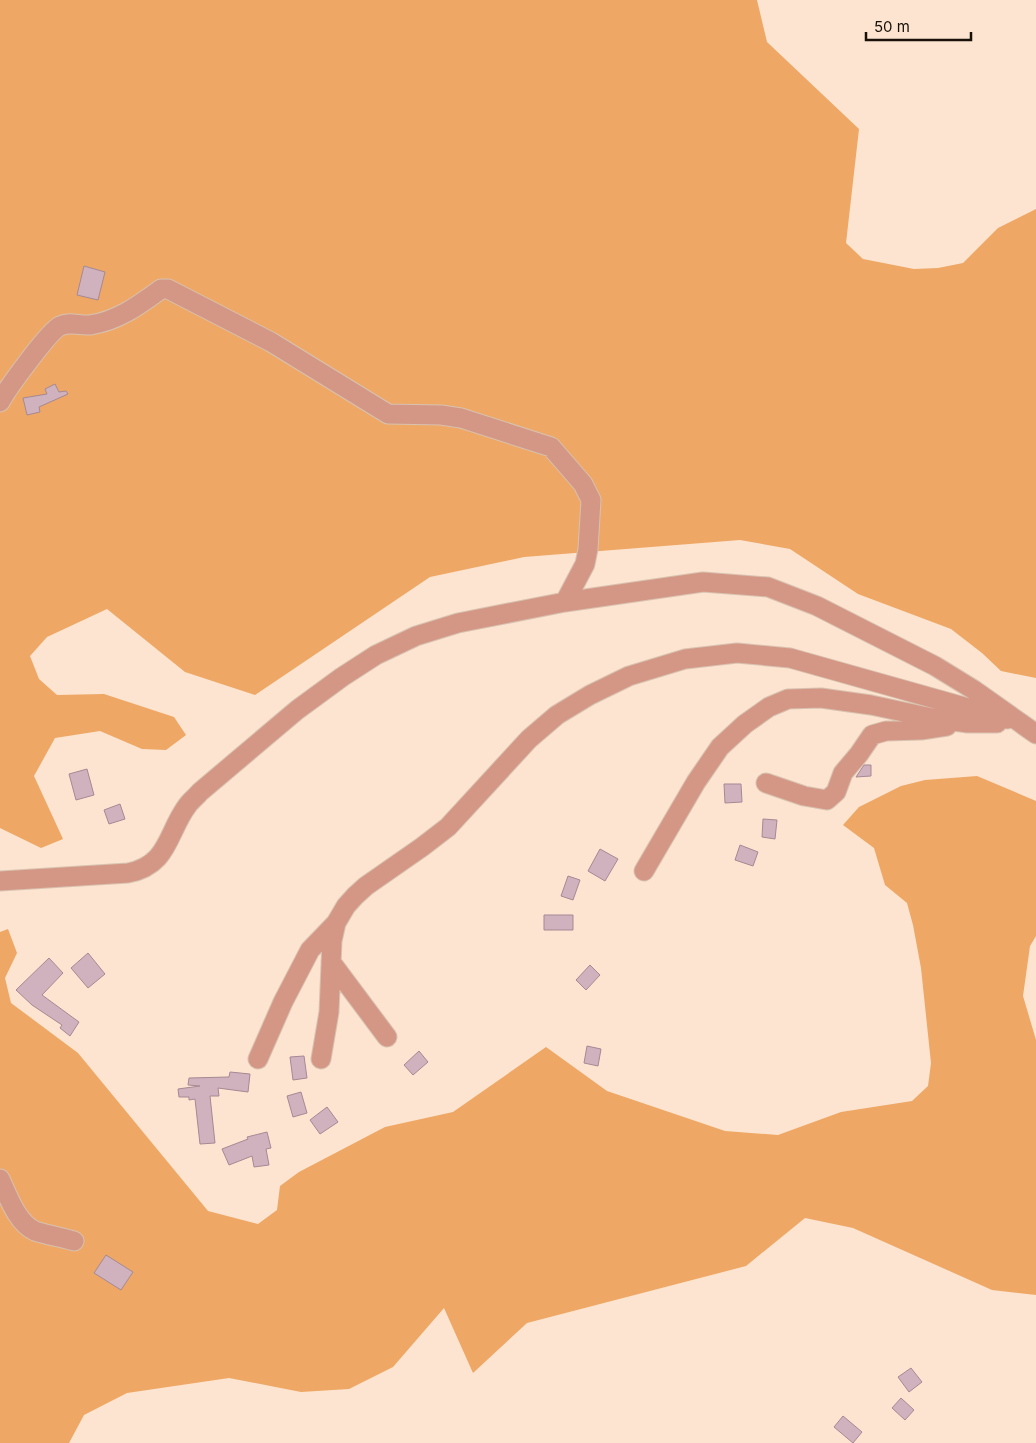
<svg xmlns="http://www.w3.org/2000/svg" width="1036" height="1443" viewBox="0 0 1036 1443" font-family="Inter,sans-serif">
<rect width="100%" height="100%" fill="#fce4d0"/>
<path fill="#eea764" d="M0 0H757L767 42 859 129 846 243 863 259 914 269 938 268 963 263 998 228 1036 209V678L1001 671 982 653 951 629 858 594 790 549 740 540 524 557 430 577 255 695 185 672 107 609 47 637 30 656 39 679 57 695 104 694 174 717 186 735 166 750 142 749 100 731 55 738 34 776 63 839 41 848 0 828Z
M977 776 1036 801V936L1030 946 1023 996 1036 1040V1295L992 1290 853 1228 805 1218 746 1266 527 1323 473 1373 444 1308 393 1367 349 1389 301 1392 229 1378 127 1393 84 1415 69 1443H0V932L8 929 17 953 5 978 11 1003 78 1053 208 1211 258 1224 277 1210 280 1186 299 1172 385 1127 453 1112 546 1047 607 1091 725 1131 778 1135 841 1112 912 1101 928 1086 931 1063 921 968 913 925 907 903 885 885 874 848 843 825 859 807 901 786 925 780Z"/>
<path fill="#d0b2be" stroke="#a58994" d="M84 266 105 272 98 300 77 295Z
M55 384 59 392 66 391 68 394 39 407 40 412 27 415 23 398 47 394 45 389Z
M864 765H871V776L856 777Z
M87 769 94 795 76 800 69 774Z
M724 784H741L742 802 725 803Z
M120 804 125 819 109 824 104 810Z
M763 819 777 820 775 839 762 837Z
M740 845 758 852 753 866 735 860Z
M600 849 618 859 605 881 588 871Z
M568 876 580 880 573 900 561 896Z
M544 915H573V930H544Z
M88 953 105 974 88 988 71 968Z
M49 958 63 973 42 995 79 1022 70 1036 60 1028 62 1025 32 1005 16 990Z
M590 965 600 975 586 990 576 980Z
M587 1046 601 1049 598 1066 584 1063Z
M419 1051 428 1062 413 1075 404 1065Z
M304 1056 307 1078 293 1080 290 1057Z
M230 1072 250 1074 248 1092 218 1088 219 1096H210L215 1143 200 1144 195 1099 189 1100V1097H179L178 1089 200 1086 188 1085 189 1078 229 1077Z
M301 1092 307 1113 293 1117 287 1096Z
M327 1107 338 1122 320 1134 310 1120Z
M267 1132 271 1148 266 1149 269 1165 254 1167 252 1156 229 1165 222 1149 248 1139 247 1137Z
M106 1255 133 1272 121 1290 94 1273Z
M911 1368 922 1382 909 1392 898 1377Z
M901 1398 914 1410 905 1420 892 1408Z
M843 1416 862 1432 853 1443 834 1427Z"/>
<g fill="none" stroke-linecap="round" stroke-linejoin="round">
<defs>
<path id="minor" d="M0 402C7 389 49 331 60 326 70 321 79 326 90 325 118 321 139 305 161 289H168L271 342 388 414 441 415 461 418 551 447 583 484 591 500 588 549 585 564 565 602
M766 783 804 796 827 800 836 792 843 773 859 754 872 735 886 731 921 730 947 726
M644 871 696 782 720 747 745 724 769 707 788 699 821 698 871 705 932 718 968 723H997
M0 881 128 873C169 865 167 833 187 806 190 801 196 797 200 792L297 710 342 677 376 655 416 636 458 623 565 602 703 582 768 587 817 606 935 666 974 690 1036 734
M331 962 387 1037
M258 1059 283 1002 310 950 336 923 346 906 355 896 366 886 422 847 448 827 529 739 557 715 590 695 629 676 685 659 737 653 790 658 1007 719
M321 1059 329 1012 332 941 336 923
M0 1179C8 1196 17 1223 35 1231 47 1235 61 1237 74 1241"/>
</defs>
<use href="#minor" stroke="#d8c2b0" stroke-width="21"/>
<use href="#minor" stroke="#d59785" stroke-width="19"/>
</g>
<path d="M866 32v8h105v-8" fill="none" stroke="#181009" stroke-width="2.5"/>
<text x="874" y="32" font-size="15" fill="#181009" stroke="#fce4d0" stroke-width="4" paint-order="stroke">50 m</text>
</svg>
